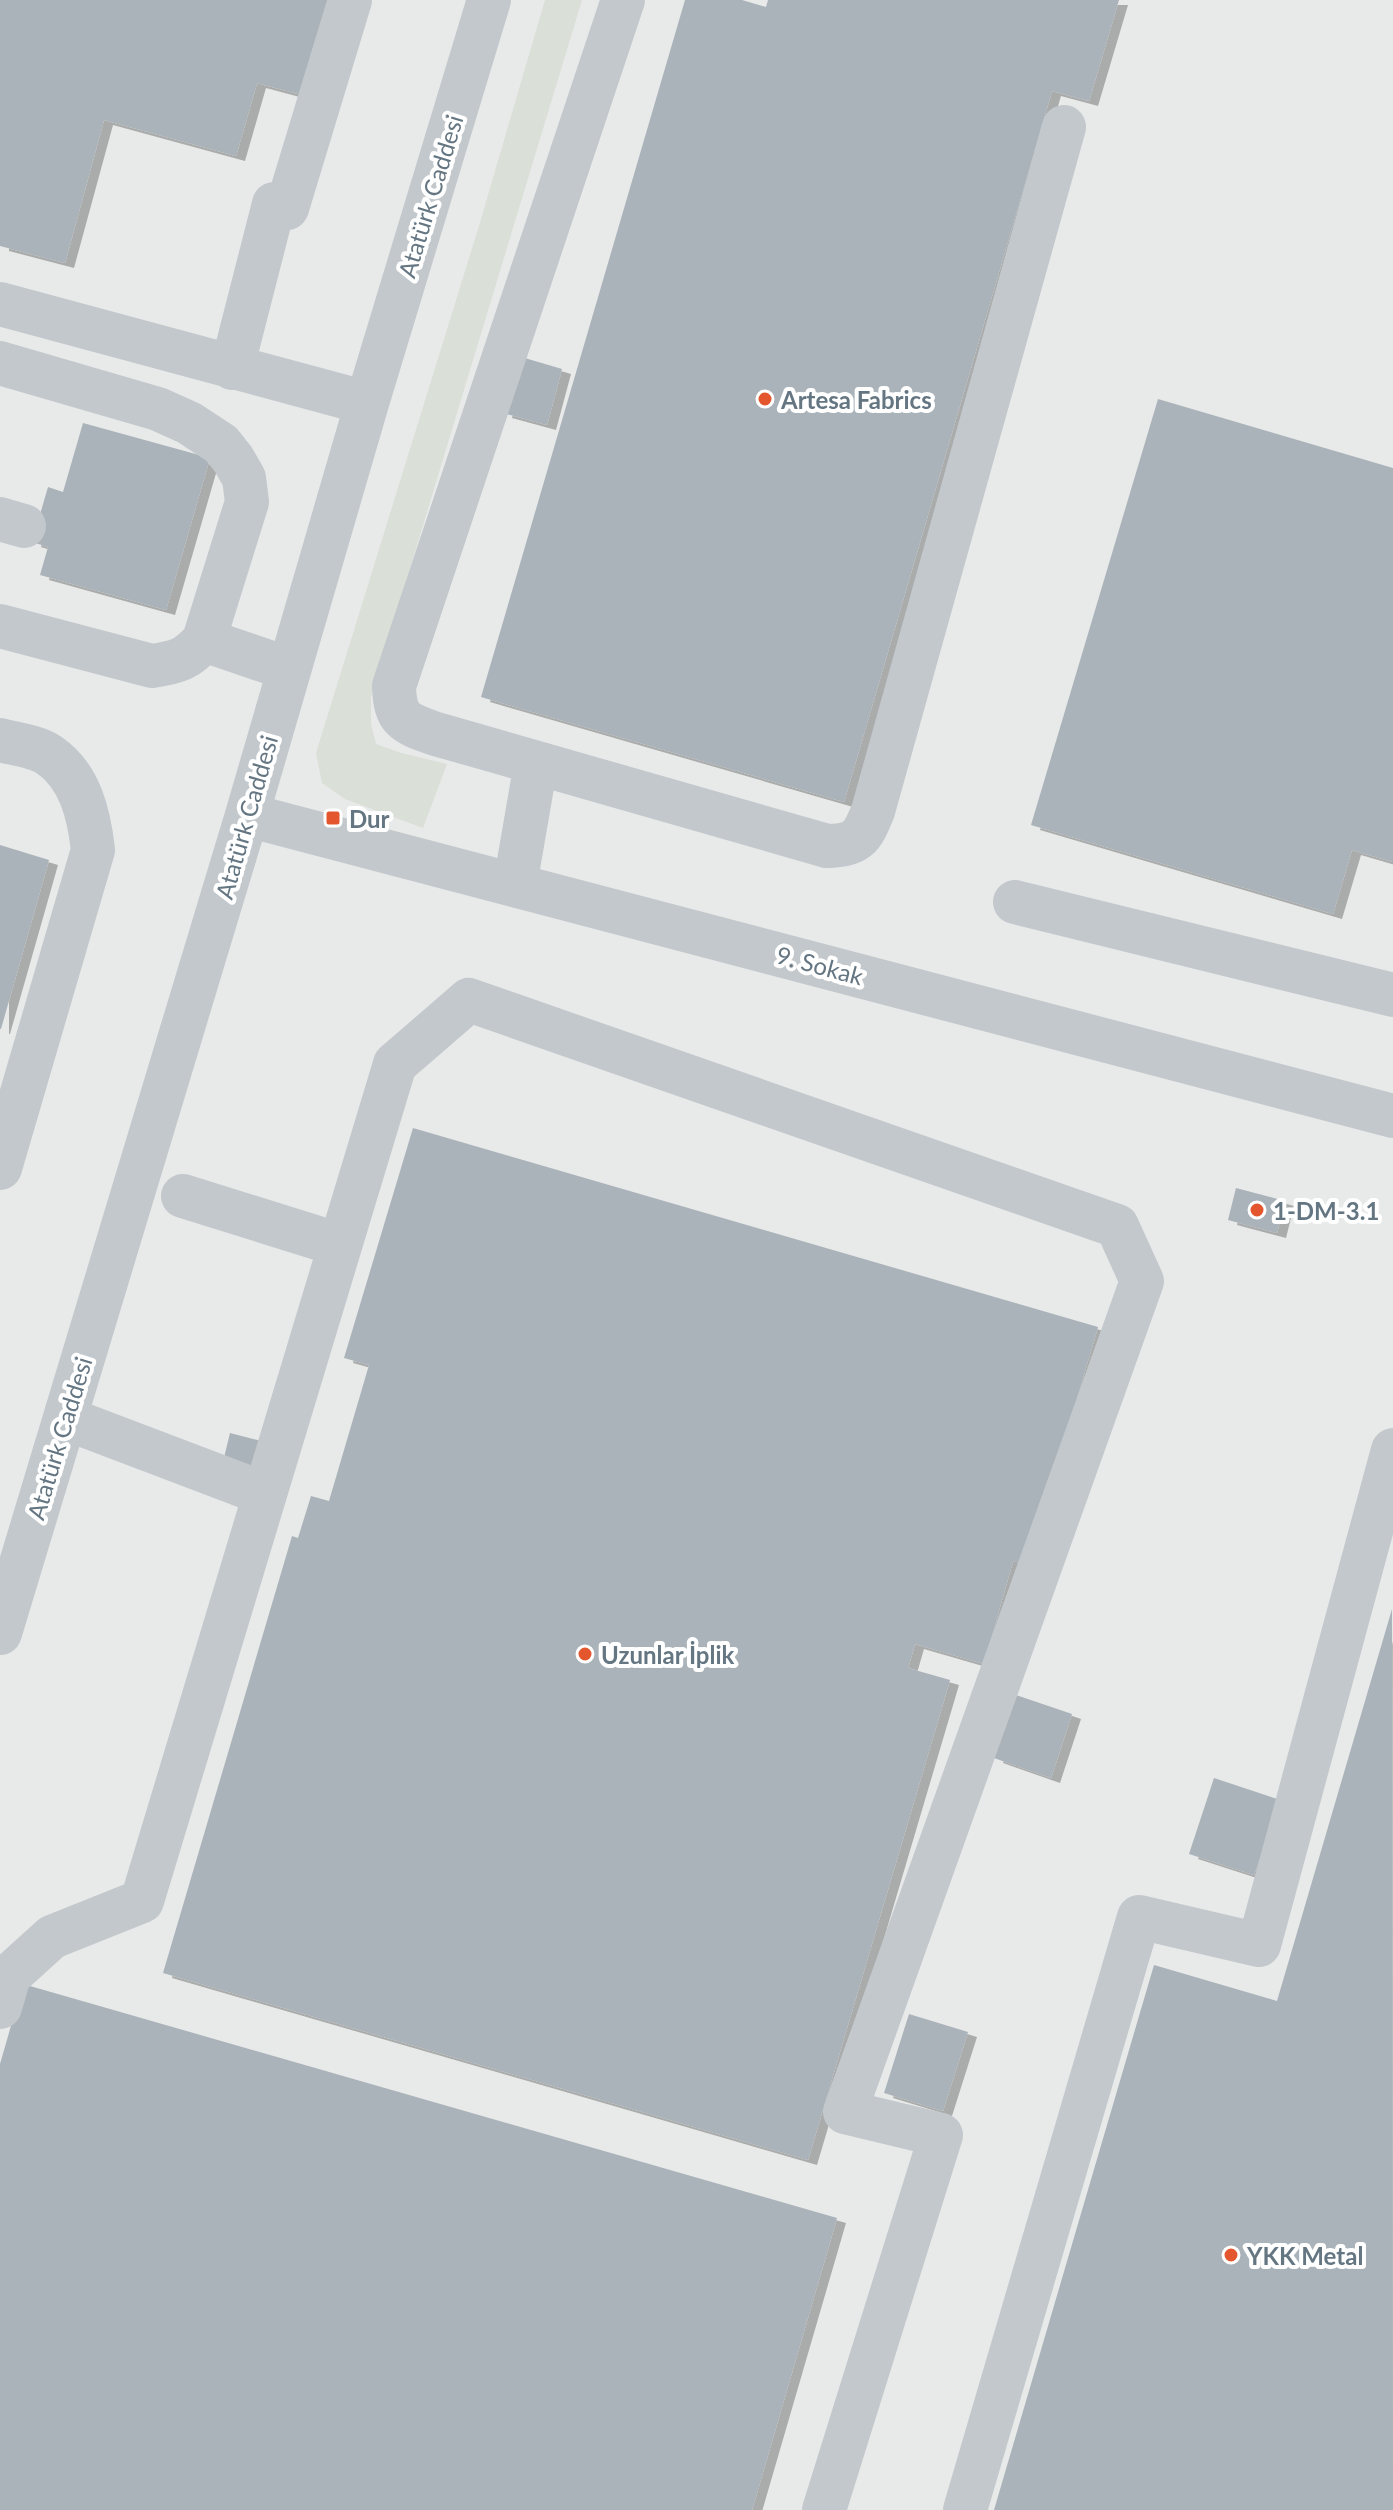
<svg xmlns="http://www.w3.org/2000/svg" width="1393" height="2510" viewBox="0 0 1393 2510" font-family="Lato,sans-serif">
<defs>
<filter id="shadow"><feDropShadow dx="9" dy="5" stdDeviation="0" flood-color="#0004"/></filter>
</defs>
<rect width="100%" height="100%" fill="#fafaf8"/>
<path fill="#e8e9e9" d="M0 0H1393V2510H0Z"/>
<path fill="#dadfd7" d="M545 0H582L371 697V724L376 744 401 753 447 764 423 828 345 799 322 783 316 753 479 226Z"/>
<path fill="#aab3b9" filter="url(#shadow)" d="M0 0H328L302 95 257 83 236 156 104 120 65 263 0 246Z
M685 0H742L766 7 768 0H1119L1089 101 1052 91 844 802 481 697Z
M518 356 562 369 547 425 503 413Z
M1158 399 1393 468V862L1352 850 1333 914 1031 825Z
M83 423 210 458 166 610 40 575 48 547 32 542 48 487 63 492Z
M0 845 49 860 1 1029H0Z
M413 1128 1098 1327 1028 1565 1013 1561 984 1664 915 1644 908 1668 950 1680 808 2160 163 1973 292 1536 298 1538 311 1496 329 1501 369 1365 344 1358Z
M1236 1188 1285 1201 1277 1233 1228 1220Z
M230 1433 269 1443 261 1475 222 1466Z
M1392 1609 1393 2510H994L1154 1965 1277 2001Z
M1016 1695 1072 1714 1051 1778 994 1758Z
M1214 1778 1280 1800 1254 1875 1189 1854Z
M23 1984 837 2218 752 2510H0V2064Z
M909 2014 968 2032 943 2111 884 2093Z"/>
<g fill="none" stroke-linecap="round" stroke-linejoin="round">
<path stroke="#c3c8cc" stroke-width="44" d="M623 0 394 686C395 721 405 723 436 734L827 846C858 845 862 838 873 811L1064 127
M0 304 367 403
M0 363 158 409 189 423 221 444 233 459 244 478 247 502 204 640C188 659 178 662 152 666L0 626
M232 368 274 204 287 208 350 0
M0 519 24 526
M204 640 289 669
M0 740C15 744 36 746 49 755 80 776 89 814 93 850L0 1168
M247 815 1393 1116
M515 885 536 763
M1015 902 1393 995
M183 1196 340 1245
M65 1418 265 1494
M0 1633 247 815 367 403 489 0
M0 2007 9 1976 52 1937 142 1901 395 1064 469 1000 1117 1226 1142 1281 845 2112 941 2135 824 2510
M965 2510 1139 1917 1259 1945 1393 1450"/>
</g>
<g fill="#e4572e" stroke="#fff" stroke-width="3">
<circle cx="765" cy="399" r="8"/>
<rect x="325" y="810" width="16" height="16" rx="4"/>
<circle cx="1257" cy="1210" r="8"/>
<circle cx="585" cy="1654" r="8"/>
<circle cx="1231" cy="2255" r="8"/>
</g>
<g text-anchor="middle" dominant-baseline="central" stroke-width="8" stroke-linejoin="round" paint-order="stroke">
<g font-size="24" fill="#657683" stroke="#fff">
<text transform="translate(430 196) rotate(-73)">Atatürk Caddesi</text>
<text transform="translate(246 817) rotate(-74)">Atatürk Caddesi</text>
<text transform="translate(820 965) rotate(15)">9. Sokak</text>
<text transform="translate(59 1438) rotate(-73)">Atatürk Caddesi</text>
</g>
<g font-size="24" font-weight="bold" fill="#657683" stroke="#fff" text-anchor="start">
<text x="781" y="399">Artesa Fabrics</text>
<text x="349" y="818">Dur</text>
<text x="1273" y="1210">1-DM-3.1</text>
<text x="601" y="1654">Uzunlar İplik</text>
<text x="1247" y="2255">YKK Metal</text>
</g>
</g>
</svg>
